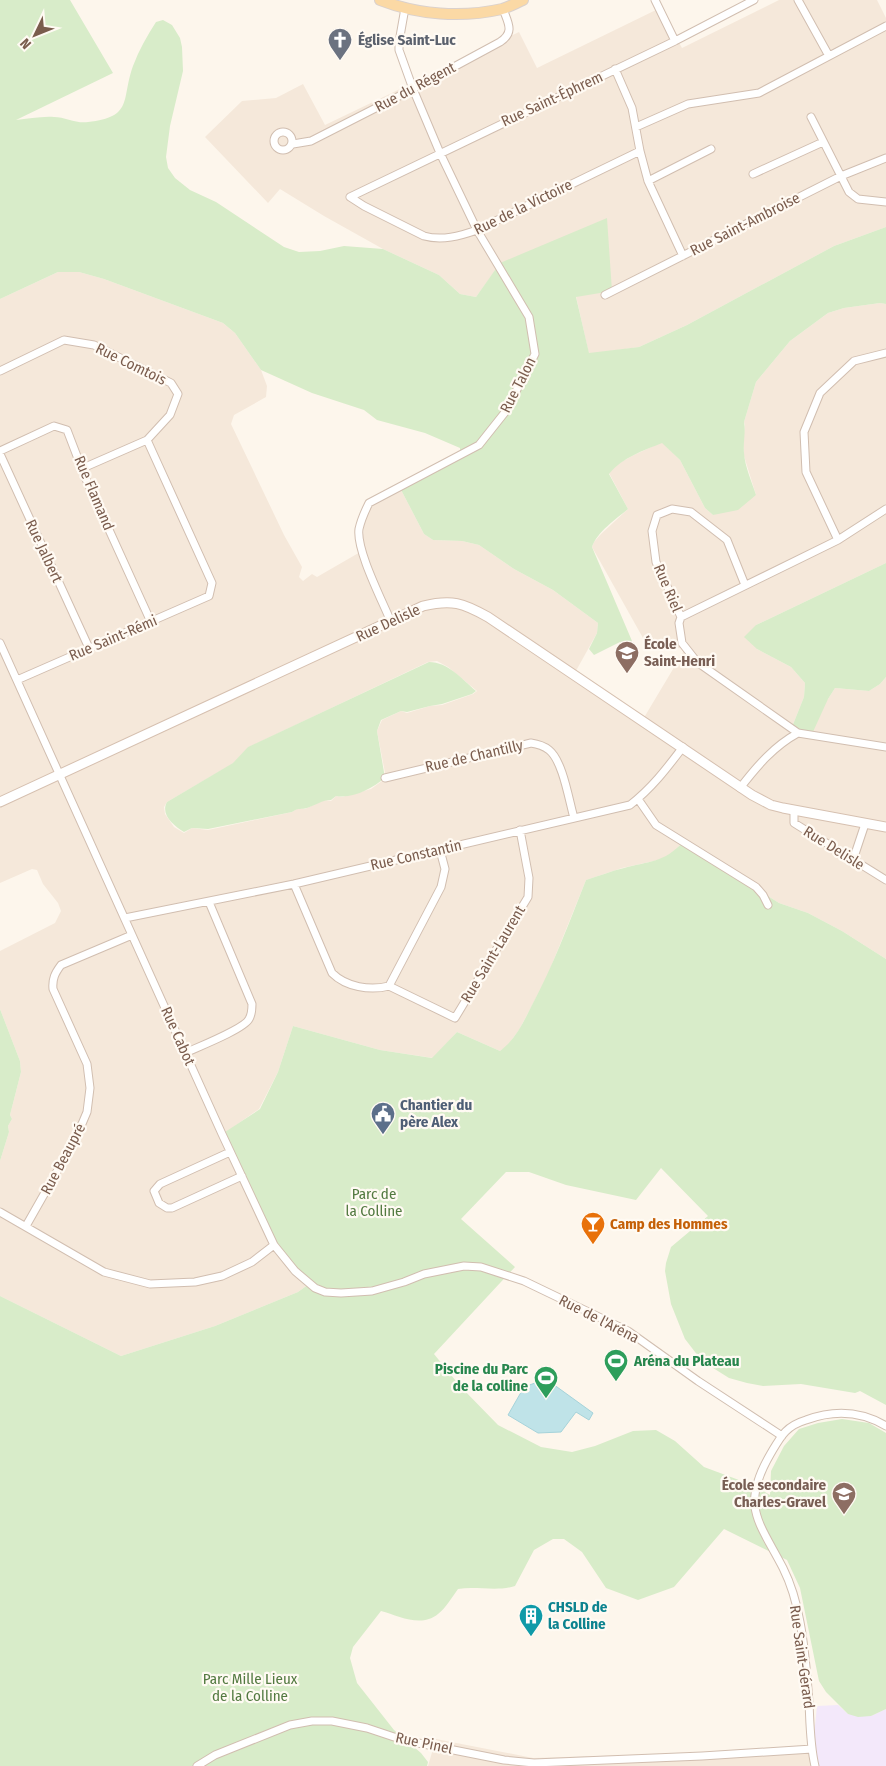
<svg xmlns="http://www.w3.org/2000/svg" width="886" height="1766" viewBox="0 0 886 1766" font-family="'Fira Sans Condensed',sans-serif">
<rect width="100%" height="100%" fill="#fdf6ec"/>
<path fill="#f5e8da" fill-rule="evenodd" d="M779 0H877L886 18V227L834 246 687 325 639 347 589 354 576 296 501 263 476 297 460 294 439 275 383 249 324 216 280 189 268 203 205 137 242 101 276 98 303 84 325 125 519 32 537 68 660 8 682 48Z
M58 272H79L104 279 223 323 235 333 261 370 267 386 266 397 234 415 231 424 284 535 302 567 299 577 303 581 312 574 317 577 362 551 365 510 399 486 424 534 433 540 462 541 479 545 514 569 553 590 598 623 597 633 572 678 642 721 685 649 647 642 643 638 592 547 594 542 601 534 628 509 609 473 616 465 632 456 662 442 680 460 705 508 713 515 756 495 744 456 743 441 745 425 744 422 756 382 790 341 828 313 844 308 880 303 886 304V563L756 625 757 649 791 667 805 683 804 697 792 727 828 699 835 688 869 691 880 684 886 677V959L842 931 808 913 779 903 683 842 674 852 663 859 622 868 586 880 546 979 519 1030 507 1046 500 1051 457 1032 433 1058 380 1050 293 1026 278 1072 259 1109 222 1135 309 1284 298 1292 215 1326 121 1356 0 1296V1161L9 1132 8 1126 12 1119 10 1115 21 1072 20 1061 0 1009V951L55 923 61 911 58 903 43 884 37 870 32 869 0 883V299ZM437 661 448 667 477 691 473 694 442 705 430 706 407 713 401 711 382 720 377 731 386 778 371 789 342 797 336 796 331 801 324 800 305 809 298 808 292 812 208 830 192 828 184 833 174 827 165 814 164 807 167 802 234 763 249 747 428 662Z
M436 1739 533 1758 724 1752 812 1747 814 1766H428Z"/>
<path fill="#f3e8fa" d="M838 1705 848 1714 871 1716 886 1709V1766H814L812 1755 817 1706Z"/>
<path fill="#d8ecc9" d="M0 0H70L113 73 16 120C28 119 42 116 54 117 65 117 77 124 88 122 134 117 121 99 133 66 139 50 147 36 156 22L163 20 172 25 180 38 182 47 183 71 170 126 166 157 168 168 175 178 190 190 216 202 284 247 299 252 320 251 344 246 383 249 439 275 460 294 476 297 500 263 607 218 612 291 576 297 589 353 639 347 687 325 834 246 886 227V304L880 303 844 308 828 313 790 341 756 382 744 422C746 430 743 443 744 453 745 467 752 482 756 495L738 510 713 515 705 508 680 460 662 443C643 451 623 457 609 474L628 509C616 519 597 532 592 547L632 641 628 645 620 642 594 655 589 649 597 633 598 623 553 590 514 569 479 545 462 541 433 540 424 534 399 486 460 451V448L425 433 377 420 364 410 312 393 261 370 235 333 223 323 104 279 79 272H58L0 299Z
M886 563V677L880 684 869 691 835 688 828 699 812 734 792 727 804 697 805 683 791 667 757 649 744 637 756 625Z
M429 662C448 662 462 679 476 691L472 694 442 704 430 706 407 712 401 711 381 720 377 731 385 778C372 788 354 799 336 796L331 800C322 800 316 805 307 808 301 810 299 807 292 812L208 829 192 828 184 832C174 826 160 815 167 802L233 763 248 747Z
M683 842 779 903 808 913 842 931 886 959V1405L860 1391 855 1393 801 1384 763 1386 747 1383 729 1378 702 1361 685 1339 671 1304 665 1271 666 1263 671 1247 708 1216 661 1168 636 1200 566 1185 529 1172H506L461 1219 515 1267 434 1354 460 1386 498 1425 541 1447 572 1452 595 1446 633 1431 656 1430 675 1441 704 1467 755 1486 770 1495 771 1471 784 1446 799 1429 818 1423 842 1419 869 1423 886 1433V1709L871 1716 858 1717 848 1714 826 1692 819 1681 800 1588 787 1560 724 1529 674 1587 638 1600 606 1588 582 1552 564 1539H553L534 1550 515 1586C497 1592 477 1586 458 1589 452 1597 446 1608 438 1614 421 1628 399 1616 381 1611L353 1647 350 1658 357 1683 394 1730 421 1753 428 1762 427 1766H0V1296L121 1356 215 1326 298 1292 309 1284 274 1245 222 1134 260 1109 278 1072 293 1026 380 1050 432 1058 457 1032 500 1051C515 1040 523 1023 531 1007 553 966 569 923 586 880 599 876 611 871 624 868 649 861 664 863 683 842Z
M0 1009 20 1061 21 1072 10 1115 12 1119 8 1126 9 1132 0 1161Z"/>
<path fill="#bfe3e8" stroke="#a5d3da" d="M546 1379 593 1413 589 1420 576 1412 561 1432 538 1433 508 1415 524 1387Z"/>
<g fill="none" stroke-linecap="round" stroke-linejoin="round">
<defs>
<path id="street" d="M655 0 675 41
M798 0 829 56
M615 69 632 108 640 151 648 181 683 256
M811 117 849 192 858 199 886 202
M636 127 688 104 759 93 886 26
M274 141a9 9 0 1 1 18 0a9 9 0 1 1-18 0Z
M293 144 311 141 413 89 500 42C515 32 508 23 503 9
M753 174 823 142
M648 181 711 149
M350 197 675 41 754 0
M350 197 364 206 424 236C442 241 460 236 477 230L640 151
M605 295 841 176 886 158
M0 371 64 340 94 345 171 383 178 394 170 415 147 440 83 468
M0 451 54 426 67 430 85 477 151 622
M0 454 89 648
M838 540 806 472 804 432 820 393 854 361 886 353
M745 585 727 540 691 512 672 509 657 515 652 531 656 562 681 617 679 623 682 643 697 662 798 733 886 747
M681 617 838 540 886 509
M391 622C382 600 356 550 359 529 361 520 365 511 369 503L479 445 506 411 535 354 529 317 477 230 440 153 413 89 399 50V42L405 8
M0 643 222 1134 274 1245 295 1271 315 1288 325 1292 341 1293 372 1291 404 1282 424 1274 464 1266 481 1267 524 1281 628 1331 698 1381 782 1436
M17 680 209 596 212 583 147 440
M385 778 531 743C538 744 544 746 549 750 563 761 569 801 574 818
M740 788C757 766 774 746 798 733
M638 799 656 825 756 887 763 895 768 905
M794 810V823L886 880
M853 860 865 824
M294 884 332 973C346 987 370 991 389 986
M125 918 294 884 630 805C652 788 667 768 683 747
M389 986 455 1018 528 897 529 878 520 830
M389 986 441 887 445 869 440 850
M185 1053C198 1047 244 1029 249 1019 252 1014 252 1009 252 1004L209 902
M230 1152 160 1184 154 1191 159 1203 167 1208H172L242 1176
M0 1212 104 1272 150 1284 195 1282 222 1276 252 1262 274 1245
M26 1226 76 1138 87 1112 90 1088 87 1064 53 989C52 979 55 973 61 965L132 935
M197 1766 215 1755 290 1725 312 1721H332L367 1728 403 1740 504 1760 534 1763 702 1756 812 1749
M815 1766C810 1745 810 1723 809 1702 807 1675 805 1648 800 1622 797 1605 791 1584 783 1568 758 1520 740 1506 771 1453 781 1436 786 1426 806 1420 833 1410 861 1411 886 1426"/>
<path id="secondary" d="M0 802 423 606C452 599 463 603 488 617L752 795 771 805 783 808 886 827"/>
<path id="primary" d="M380 0C418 15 462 18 502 9 509 7 516 3 523 0"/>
</defs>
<use href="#street" stroke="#d1beb0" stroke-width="9"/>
<use href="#secondary" stroke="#d6c0b0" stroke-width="11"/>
<use href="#primary" stroke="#dad1cd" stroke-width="12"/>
<use href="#street" stroke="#fff" stroke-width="7"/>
<use href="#secondary" stroke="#fff" stroke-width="9"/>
<use href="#primary" stroke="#fbd9a5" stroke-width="10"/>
</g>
<defs>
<symbol id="church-pin" viewBox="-11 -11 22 30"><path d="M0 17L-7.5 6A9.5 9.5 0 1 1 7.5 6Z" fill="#6b7280" stroke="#fffaf3"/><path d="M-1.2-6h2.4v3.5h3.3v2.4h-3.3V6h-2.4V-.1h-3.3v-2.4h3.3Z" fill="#fff"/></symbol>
<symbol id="school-pin" viewBox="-11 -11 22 30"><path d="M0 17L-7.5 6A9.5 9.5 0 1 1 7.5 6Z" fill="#8d6e63" stroke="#fffaf3"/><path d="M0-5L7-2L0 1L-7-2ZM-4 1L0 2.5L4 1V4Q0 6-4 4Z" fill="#fff"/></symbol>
<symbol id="civic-pin" viewBox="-11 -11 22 30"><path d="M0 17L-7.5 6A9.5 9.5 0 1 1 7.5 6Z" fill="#5c6f8a" stroke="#fffaf3"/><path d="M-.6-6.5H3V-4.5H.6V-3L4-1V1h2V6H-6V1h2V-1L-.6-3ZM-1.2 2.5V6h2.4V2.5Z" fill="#fff"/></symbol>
<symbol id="bar-pin" viewBox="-11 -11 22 30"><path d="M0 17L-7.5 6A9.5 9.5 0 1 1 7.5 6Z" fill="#e8710a" stroke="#fffaf3"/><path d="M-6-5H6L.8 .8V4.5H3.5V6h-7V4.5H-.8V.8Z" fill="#fff"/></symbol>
<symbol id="stadium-pin" viewBox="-11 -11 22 30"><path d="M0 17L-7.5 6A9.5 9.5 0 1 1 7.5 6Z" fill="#2e9e5b" stroke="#fffaf3"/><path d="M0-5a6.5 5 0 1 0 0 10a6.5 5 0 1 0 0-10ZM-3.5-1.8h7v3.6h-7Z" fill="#fff"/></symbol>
<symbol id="building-pin" viewBox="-11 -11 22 30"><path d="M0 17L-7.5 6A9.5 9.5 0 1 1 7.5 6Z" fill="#0f9aa8" stroke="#fffaf3"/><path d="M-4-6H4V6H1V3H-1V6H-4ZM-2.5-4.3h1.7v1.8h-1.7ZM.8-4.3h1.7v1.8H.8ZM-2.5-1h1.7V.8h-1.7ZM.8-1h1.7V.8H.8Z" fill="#fff"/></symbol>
</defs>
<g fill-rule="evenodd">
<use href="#church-pin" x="326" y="26" width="28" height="38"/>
<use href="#school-pin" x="613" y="639" width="28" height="38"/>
<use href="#civic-pin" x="369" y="1100" width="28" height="38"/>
<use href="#bar-pin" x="579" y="1210" width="28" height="38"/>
<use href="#stadium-pin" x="602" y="1347" width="28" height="38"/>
<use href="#stadium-pin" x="532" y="1364" width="28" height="38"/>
<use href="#school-pin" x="830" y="1480" width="28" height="38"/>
<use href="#building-pin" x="517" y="1602" width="28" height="38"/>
</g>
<g text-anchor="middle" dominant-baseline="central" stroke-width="4.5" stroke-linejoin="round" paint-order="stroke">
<g font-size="15" font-weight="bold" fill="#5b616d" stroke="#fffaf3" text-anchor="start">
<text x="358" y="40">Église Saint-Luc</text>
</g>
<g font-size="15" fill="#7a5c4d" stroke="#fffaf3">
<text transform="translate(415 87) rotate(-28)">Rue du Régent</text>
<text transform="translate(552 99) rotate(-25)">Rue Saint-Éphrem</text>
<text transform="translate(523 207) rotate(-26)">Rue de la Victoire</text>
<text transform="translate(745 224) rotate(-27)">Rue Saint-Ambroise</text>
<text transform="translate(131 364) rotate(26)">Rue Comtois</text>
<text transform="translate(518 385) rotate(-63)">Rue Talon</text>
<text transform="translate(94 493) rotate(67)">Rue Flamand</text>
<text transform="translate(44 551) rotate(65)">Rue Jalbert</text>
<text transform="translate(668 588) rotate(67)">Rue Riel</text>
<text transform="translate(388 623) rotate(-25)">Rue Delisle</text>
<text transform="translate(113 638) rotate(-23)">Rue Saint-Rémi</text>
<text transform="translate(474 756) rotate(-13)">Rue de Chantilly</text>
<text transform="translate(834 848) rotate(32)">Rue Delisle</text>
<text transform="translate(416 855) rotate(-13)">Rue Constantin</text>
<text transform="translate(493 954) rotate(-59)">Rue Saint-Laurent</text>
<text transform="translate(178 1036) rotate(66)">Rue Cabot</text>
<text transform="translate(63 1159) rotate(-62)">Rue Beaupré</text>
<text transform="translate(599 1319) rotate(27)">Rue de l'Aréna</text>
<text transform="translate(802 1657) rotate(82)">Rue Saint-Gérard</text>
<text transform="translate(424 1743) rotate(12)">Rue Pinel</text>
</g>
<g font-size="15" font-weight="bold" fill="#785e54" stroke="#fffaf3" text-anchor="start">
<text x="644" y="644">École<tspan x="644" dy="17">Saint-Henri</tspan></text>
<text x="826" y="1485" text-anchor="end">École secondaire<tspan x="826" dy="17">Charles-Gravel</tspan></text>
</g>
<g font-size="15" font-weight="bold" fill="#4e5e75" stroke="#fffaf3" text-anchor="start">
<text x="400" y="1105">Chantier du<tspan x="400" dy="17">père Alex</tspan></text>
</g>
<g font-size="15" fill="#537a41" stroke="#fffaf3">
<text x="374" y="1194">Parc de<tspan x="374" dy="17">la Colline</tspan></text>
<text x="250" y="1679">Parc Mille Lieux<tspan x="250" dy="17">de la Colline</tspan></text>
</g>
<g font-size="15" font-weight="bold" fill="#c56008" stroke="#fffaf3" text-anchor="start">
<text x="610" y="1224">Camp des Hommes</text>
</g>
<g font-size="15" font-weight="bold" fill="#27864d" stroke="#fffaf3" text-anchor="start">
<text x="634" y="1361">Aréna du Plateau</text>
<text x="528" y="1369" text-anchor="end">Piscine du Parc<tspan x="528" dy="17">de la colline</tspan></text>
</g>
<g font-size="15" font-weight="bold" fill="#0d838f" stroke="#fffaf3" text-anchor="start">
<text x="548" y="1607">CHSLD de<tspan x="548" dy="17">la Colline</tspan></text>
</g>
</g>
<g transform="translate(35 35) rotate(227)" stroke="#fffaf3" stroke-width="4" paint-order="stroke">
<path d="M0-4L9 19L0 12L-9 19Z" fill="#7a5c4d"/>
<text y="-8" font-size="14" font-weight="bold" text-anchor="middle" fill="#7a5c4d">N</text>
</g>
</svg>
